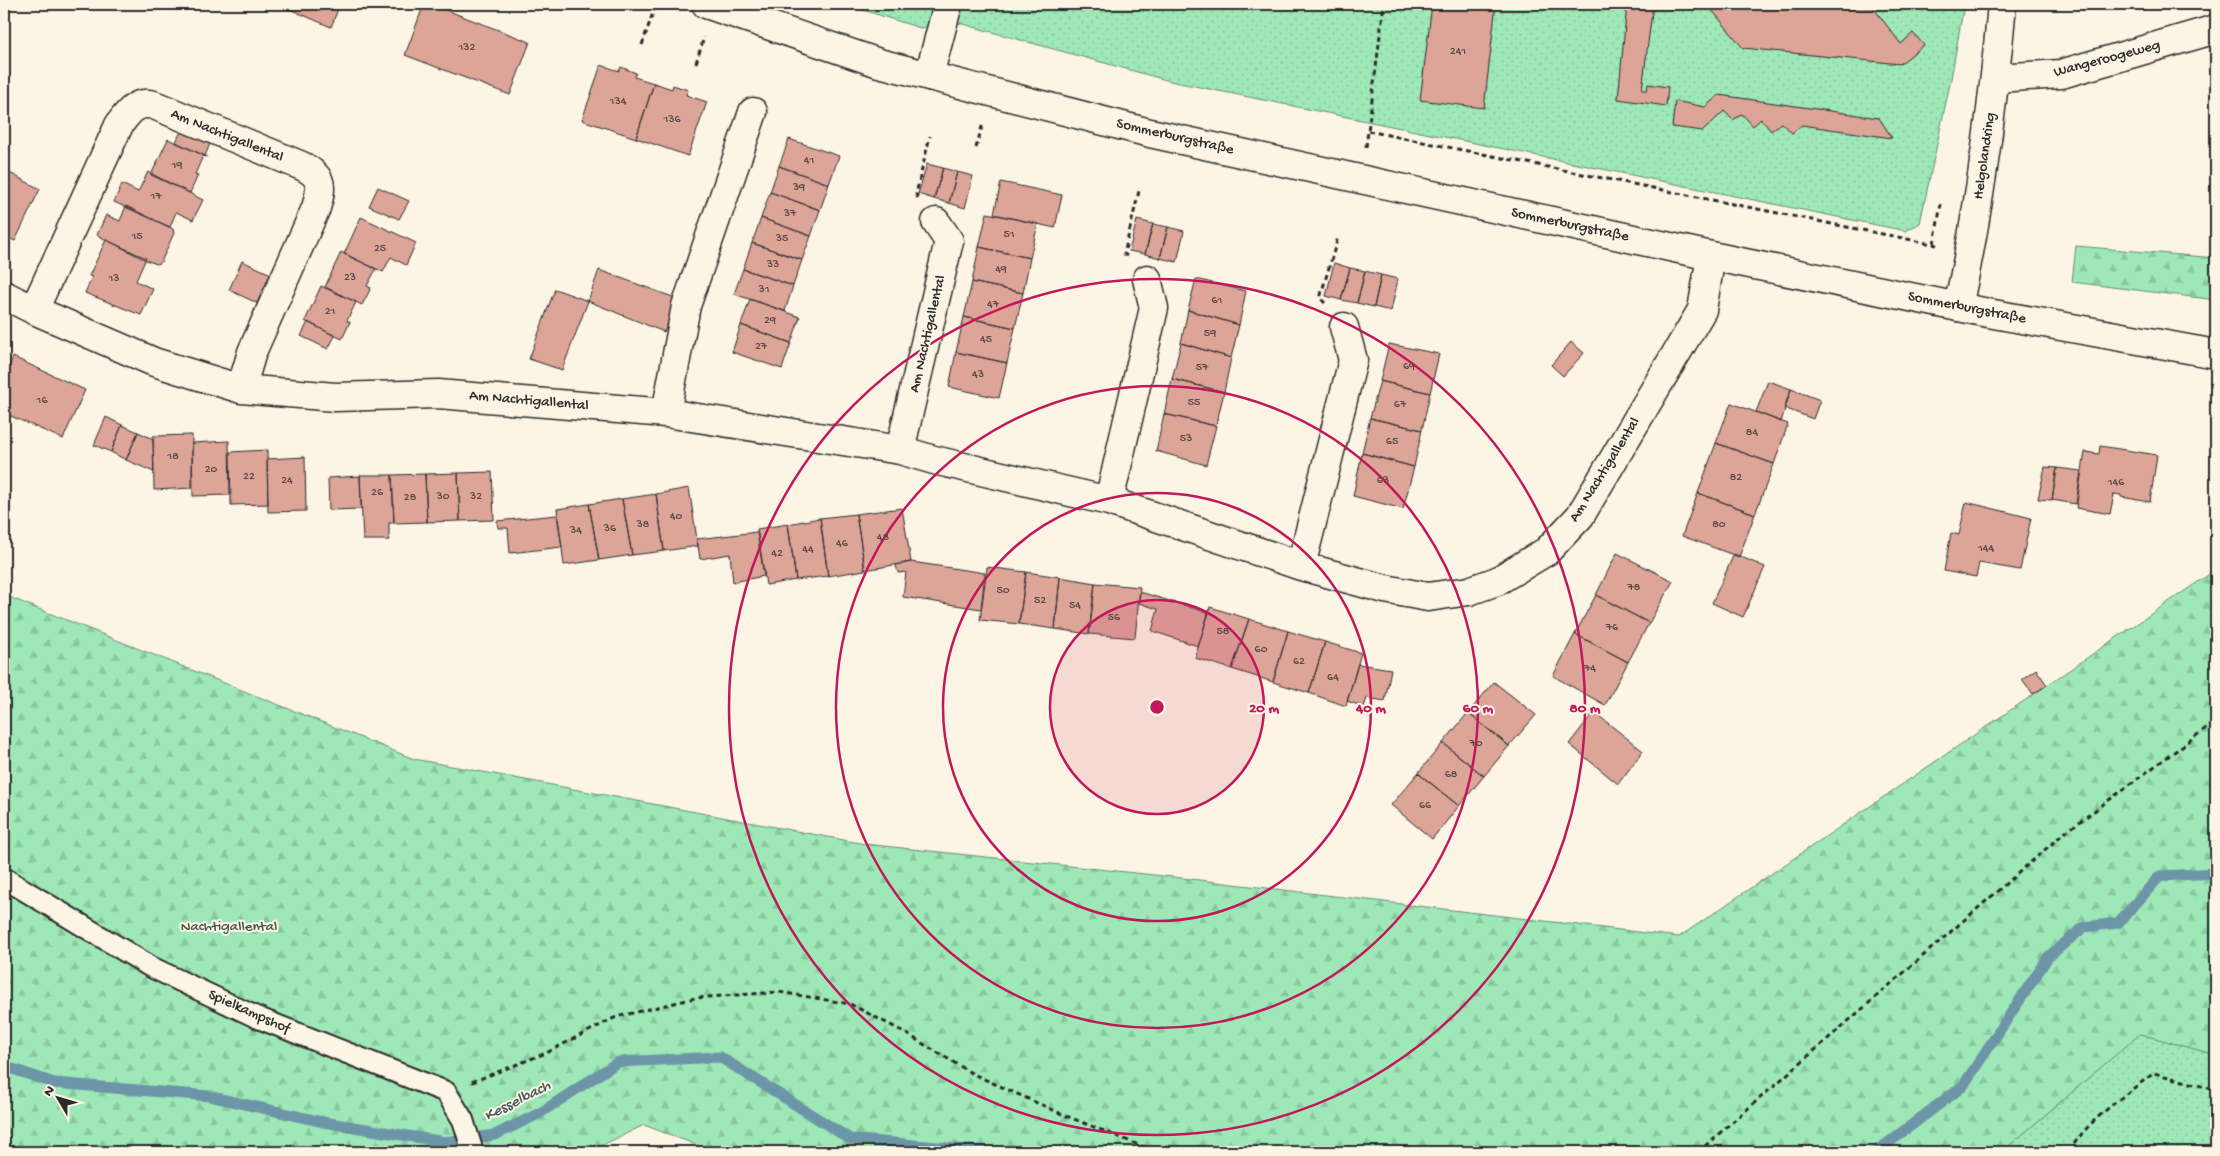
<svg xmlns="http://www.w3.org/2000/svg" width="2220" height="1156" viewBox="0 0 2220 1156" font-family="'Gochi Hand',sans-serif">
<defs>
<pattern id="grass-dots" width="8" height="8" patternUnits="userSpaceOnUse" patternTransform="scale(1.25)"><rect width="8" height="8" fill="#9ee8b7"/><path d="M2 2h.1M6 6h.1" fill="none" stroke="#88c79e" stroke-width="1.8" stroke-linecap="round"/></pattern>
<pattern id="forest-firs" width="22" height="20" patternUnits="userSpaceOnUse" patternTransform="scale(1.25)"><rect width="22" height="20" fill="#9ee8b7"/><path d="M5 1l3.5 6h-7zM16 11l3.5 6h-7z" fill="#88c79e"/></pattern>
</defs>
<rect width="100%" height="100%" fill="#fcf5e5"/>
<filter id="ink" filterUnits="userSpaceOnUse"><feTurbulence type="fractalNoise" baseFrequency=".02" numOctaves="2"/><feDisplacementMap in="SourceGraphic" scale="10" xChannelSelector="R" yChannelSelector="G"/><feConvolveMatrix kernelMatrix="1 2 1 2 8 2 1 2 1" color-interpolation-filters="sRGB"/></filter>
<g filter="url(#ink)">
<path fill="url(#grass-dots)" stroke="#648a71" d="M844 4H1964L1951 79 1920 223 1906 231 1170 81 959 23 920 28Z
M2140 1033 2216 1055V1152H2002Z"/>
<path fill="url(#forest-firs)" stroke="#648a71" d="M2076 246 2216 258V300L2072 282Z
M2216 542V1055L2140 1034 2002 1152H715L644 1125 588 1152H4V595L414 759 865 844 1191 879 1679 937 2211 573Z"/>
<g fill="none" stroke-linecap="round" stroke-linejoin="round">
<path stroke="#6d95a8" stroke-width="11" d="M4 1066 54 1083 209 1096 323 1122 445 1142 495 1135 540 1113 618 1062 720 1057 850 1139 991 1152
M1876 1152 1963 1086 2048 957 2084 927 2118 923 2160 876 2216 873"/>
</g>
<path fill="#dda498" stroke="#2b2b2b" d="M276 4H289L287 8Z
M289 4H340L331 27 287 8Z
M424 4H430L530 42 510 95 405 55Z
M1432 4H1496L1484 108 1420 100Z
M1627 4H1653L1642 90H1647L1648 84 1668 87 1666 106 1618 99Z
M1719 4H1850L1872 6 1901 44 1913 33 1924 45 1900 64 1743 48 1712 10Z
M601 65 619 71 621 67 636 73 634 77 654 83 636 138 582 120Z
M654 83 672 89 673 85 688 90 686 95 707 102 688 156 636 138Z
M1719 95 1879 118 1892 138 1802 125 1792 133 1781 123 1771 131 1761 119 1753 126 1742 114 1733 120 1724 111 1703 131 1672 127 1675 101 1705 107Z
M182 129 211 141 205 156 176 142Z
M168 139 207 157 203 156 195 174 198 175 190 193 151 175Z
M789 139 839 156 829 184 779 166Z
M927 164 943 168 934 199 918 194Z
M779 166 829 184 820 210 770 192Z
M943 168 957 172 949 203 934 199Z
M4 170 40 189 15 241 4 235Z
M148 172 203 200 193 220 176 212 170 227 114 202 122 184 138 192Z
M957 172 973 176 965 208 949 203Z
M1001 182 1062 195 1055 228 994 214Z
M378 187 409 201 399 219 369 206Z
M770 192 820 210 811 236 761 218Z
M126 206 173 229 174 233 161 262 157 264 148 261 97 235 106 215 120 221Z
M987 213 1038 224 1030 258 979 247Z
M361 217 416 243 406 265 391 257 383 272 344 254Z
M761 218 811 236 802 260 752 243Z
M1137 220 1153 224 1145 254 1129 251Z
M1153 224 1168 227 1160 258 1145 254Z
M1168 227 1184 231 1177 262 1160 258Z
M106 240 146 258 136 281 153 289 141 315 85 293 92 277 89 276Z
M752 243 802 260 793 286 743 269Z
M979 247 1030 258 1023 293 972 282Z
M341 252 376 269 367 286 371 288 362 305 325 287Z
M242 261 271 274 257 303 229 290Z
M1334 263 1350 268 1341 300 1326 296Z
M1350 268 1365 271 1357 303 1341 300Z
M743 269 793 286 785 311 734 294Z
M599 270 678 299 664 332 588 301Z
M1365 271 1381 275 1374 307 1357 303Z
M1381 275 1398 279 1391 311 1374 307Z
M1196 279 1246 291 1239 325 1188 310Z
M972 282 1023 293 1015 328 964 317Z
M321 286 356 302 347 321 350 322 342 339 305 321Z
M555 289 588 301 562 370 529 359Z
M750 299 800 317 791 343 741 325Z
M1188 310 1239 325 1231 358 1181 343Z
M964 317 1015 328 1007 363 956 352Z
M308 322 335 336 328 349 301 336Z
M741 325 791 343 782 369 732 352Z
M1571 342 1584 353 1563 376 1551 365Z
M1181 343 1231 358 1224 392 1172 379Z
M1389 344 1439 354 1430 393 1380 381Z
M956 352 1007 363 999 398 949 387Z
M13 357 85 390 63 439 4 413V376Z
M1172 379 1224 392 1216 426 1164 414Z
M1380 381 1430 393 1422 430 1370 418Z
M1768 381 1791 389 1781 422 1756 412Z
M1791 389 1820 400 1813 419 1784 408Z
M1731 403 1788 424 1774 464 1716 443Z
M1164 414 1216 426 1206 465 1156 451Z
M106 417 122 425 111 452 94 445Z
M1370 418 1422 430 1414 467 1362 453Z
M122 425 138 432 126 460 111 452Z
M138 432 153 439 154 472 126 460Z
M192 435V488L154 490 153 436Z
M229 441 230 495 193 496 192 443Z
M1716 443 1774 464 1755 514 1698 493Z
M2100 446 2157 455 2150 502 2121 497V495L2114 494 2110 514 2076 508 2085 452 2099 454Z
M267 450 268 504 231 505 230 452Z
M1362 453 1414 467 1403 509 1353 496Z
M305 457 306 511 268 512 267 459Z
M2045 467 2057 468 2052 500 2038 499Z
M2057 468 2081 471 2076 504 2052 500Z
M492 472 494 520 460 521 458 473Z
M458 473 460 521 427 522 425 474Z
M425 474 427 522 394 523 392 475Z
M360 475H392L394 523H389V540H363Z
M360 476 361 509 329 510 328 478Z
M689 488 698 546 664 551 656 494Z
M1698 493 1755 514 1739 557 1682 536Z
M656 494 664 551 632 555 622 499Z
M622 499 632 555 599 560 589 504Z
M1966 502 2031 518 2020 570 1979 563 1976 577 1944 571 1951 533 1959 535Z
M589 504 599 560 564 565 557 509Z
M902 508 911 562 865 570 856 514Z
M856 514 865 570 828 576 820 518Z
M557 515 562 547 510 553 508 528H498L497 521Z
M820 518 828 576 796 580 788 524Z
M788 524 796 580 766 585 757 529Z
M757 532 764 576 733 582 730 554 700 559 697 539Z
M1617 553 1673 581 1649 623 1596 595Z
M1734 554 1765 567 1743 617 1712 603Z
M911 562 985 573 981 609 903 597 906 572 898 573 896 565Z
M987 567 1026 572 1019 624 980 620Z
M1026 572 1060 577 1055 629 1019 624Z
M1060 577 1095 583 1089 634 1055 629Z
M1095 583 1140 587 1135 638 1089 634Z
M1140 592 1209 613 1198 646 1152 631 1158 609 1139 603Z
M1596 595 1649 623 1628 662 1575 634Z
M1210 607 1249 619 1232 669 1195 658Z
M1249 619 1288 631 1273 682 1232 669Z
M1288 631 1325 642 1309 693 1273 682Z
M1575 634 1628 662 1605 705 1553 676Z
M1325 642 1361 653 1346 706 1309 693Z
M1358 664 1391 669 1385 701 1367 698 1364 707 1347 701Z
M2036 669 2047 685 2033 694 2022 679Z
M1494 682 1536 715 1509 746 1468 713Z
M1594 712 1643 751 1618 784 1569 744Z
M1468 713 1509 746 1484 776 1443 743Z
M1443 743 1484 776 1459 806 1418 773Z
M1418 773 1459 806 1432 839 1391 805Z"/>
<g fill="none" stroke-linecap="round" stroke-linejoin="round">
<defs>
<path id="lane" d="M4 878 151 967 256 1017 446 1092 463 1120 473 1152"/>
<path id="street" d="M929 76 948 4
M1996 78 2061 74 2216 29
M4 295 34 310 154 362 241 389 335 397 438 394 666 413 900 450 934 460 1109 501 1301 566 1385 589 1428 597 1469 591 1497 581 1547 551 1580 516 1702 310 1711 256
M1958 307C1980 207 1993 106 2002 4
M34 310 119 125C128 112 137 100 154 105L302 166C324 177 322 187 316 208L252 352 241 389
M666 413 686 306 753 112
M900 450 949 241 936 222
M1109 501 1154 308 1147 279
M1301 566 1353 360 1344 327"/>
<path id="secondary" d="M706 4 879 63 1150 133 1711 256 1988 313 2216 354"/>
</defs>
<use href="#lane" stroke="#2b2b2b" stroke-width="24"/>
<use href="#street" stroke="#2b2b2b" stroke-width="31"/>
<use href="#secondary" stroke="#2b2b2b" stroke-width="31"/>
<path stroke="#2b2b2b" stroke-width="3" stroke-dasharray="5 4" stroke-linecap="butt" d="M642 45 656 4
M696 63 704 37
M1368 131 1937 245
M1366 147 1384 4
M976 148 983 123
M918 198 916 194 930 136
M1934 244 1941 204
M1127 256 1124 254 1139 191
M1325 303 1320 298 1338 237
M472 1082 546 1053 616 1017 695 998 779 992 850 1004 902 1031 973 1074 1064 1115 1156 1152
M1698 1152 2063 834 2216 721
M2070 1152C2082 1124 2129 1092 2154 1073L2216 1090"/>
<use href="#lane" stroke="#fcf5e5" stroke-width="20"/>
<use href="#street" stroke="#fcf5e5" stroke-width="28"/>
<use href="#secondary" stroke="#fcf5e5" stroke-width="28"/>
</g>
</g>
<circle cx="1157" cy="707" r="107" fill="#c2185b" fill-opacity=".12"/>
<g fill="none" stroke="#c2185b" stroke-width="2.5">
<circle cx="1157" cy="707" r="107"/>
<circle cx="1157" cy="707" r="214"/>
<circle cx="1157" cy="707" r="321"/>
<circle cx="1157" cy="707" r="428"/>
</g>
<g text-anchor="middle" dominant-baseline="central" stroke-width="4" stroke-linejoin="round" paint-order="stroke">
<g font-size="12" fill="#584946">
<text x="467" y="48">132</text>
<text x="1458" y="52">241</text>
<text x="618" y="102">134</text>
<text x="672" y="120">136</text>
<text x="809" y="161">41</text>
<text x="177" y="166">19</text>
<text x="799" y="188">39</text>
<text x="156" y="197">17</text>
<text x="790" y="214">37</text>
<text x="1009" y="235">51</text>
<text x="137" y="237">15</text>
<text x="782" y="239">35</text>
<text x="380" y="249">25</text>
<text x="773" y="265">33</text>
<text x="1001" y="270">49</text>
<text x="350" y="278">23</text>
<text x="114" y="279">13</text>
<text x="764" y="290">31</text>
<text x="1217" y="301">61</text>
<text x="993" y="305">47</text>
<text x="330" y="312">21</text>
<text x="770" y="321">29</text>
<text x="1210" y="334">59</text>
<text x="986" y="340">45</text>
<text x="761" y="347">27</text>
<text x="1409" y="367">69</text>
<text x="1202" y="368">57</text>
<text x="978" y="375">43</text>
<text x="42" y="401">16</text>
<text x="1194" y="403">55</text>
<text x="1400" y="405">67</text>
<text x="1752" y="433">84</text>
<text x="1186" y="439">53</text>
<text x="1392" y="442">65</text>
<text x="173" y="457">18</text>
<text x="211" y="470">20</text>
<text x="249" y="477">22</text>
<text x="1736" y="478">82</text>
<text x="287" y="481">24</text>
<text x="1383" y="481">63</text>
<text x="2116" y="483">146</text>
<text x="377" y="493">26</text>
<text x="443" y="497">30</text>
<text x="476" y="497">32</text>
<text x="410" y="498">28</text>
<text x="676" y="517">40</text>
<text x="643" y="525">38</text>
<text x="1719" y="525">80</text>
<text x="610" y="529">36</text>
<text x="576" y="531">34</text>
<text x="883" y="538">48</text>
<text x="842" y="544">46</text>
<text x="1986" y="549">144</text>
<text x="808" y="550">44</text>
<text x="777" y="554">42</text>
<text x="1634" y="588">78</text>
<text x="1003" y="591">50</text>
<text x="1040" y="601">52</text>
<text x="1075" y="606">54</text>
<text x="1114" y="618">56</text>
<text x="1612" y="628">76</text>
<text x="1223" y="632">58</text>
<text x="1261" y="650">60</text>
<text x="1299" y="662">62</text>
<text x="1590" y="669">74</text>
<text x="1333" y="678">64</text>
<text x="1476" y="744">70</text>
<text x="1451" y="775">68</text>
<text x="1425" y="806">66</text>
</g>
<g font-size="15" fill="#2b2b2b" stroke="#fcf5e5">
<text transform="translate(2107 59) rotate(-15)">Wangeroogeweg</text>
<text transform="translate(227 136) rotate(22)">Am Nachtigallental</text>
<text transform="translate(1175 137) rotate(13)">Sommerburgstraße</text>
<text transform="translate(1985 156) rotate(-82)">Helgolandring</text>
<text transform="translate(1570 225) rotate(12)">Sommerburgstraße</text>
<text transform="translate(1967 308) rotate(11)">Sommerburgstraße</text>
<text transform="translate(928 334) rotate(-77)">Am Nachtigallental</text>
<text transform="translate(529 401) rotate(5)">Am Nachtigallental</text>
<text transform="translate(1605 470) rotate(-58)">Am Nachtigallental</text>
<text transform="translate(249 1012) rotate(24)">Spielkampshof</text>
</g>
<g font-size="15" fill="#485a4e" stroke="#fcf5e5">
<text x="229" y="927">Nachtigallental</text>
</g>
<g font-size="16" font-style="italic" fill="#46575f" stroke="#fcf5e5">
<text transform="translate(518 1102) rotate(-27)">Kesselbach</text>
</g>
</g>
<circle cx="1157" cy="707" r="8" fill="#c2185b" stroke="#fcf5e5" stroke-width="2.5"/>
<g font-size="15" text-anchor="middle" font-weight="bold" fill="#c2185b" stroke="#fcf5e5" stroke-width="4" stroke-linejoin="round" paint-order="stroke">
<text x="1264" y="712">20 m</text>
<text x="1371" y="712">40 m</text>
<text x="1478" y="712">60 m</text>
<text x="1585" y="712">80 m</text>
</g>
<rect width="2220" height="1156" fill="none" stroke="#fcf5e5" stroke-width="20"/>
<rect x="10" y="10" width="2200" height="1136" fill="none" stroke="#2b2b2b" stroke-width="2" filter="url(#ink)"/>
<g transform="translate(58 1098) rotate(308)" stroke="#fcf5e5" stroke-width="4" paint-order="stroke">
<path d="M0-4L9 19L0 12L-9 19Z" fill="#2b2b2b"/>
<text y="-8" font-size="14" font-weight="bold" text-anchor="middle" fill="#2b2b2b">N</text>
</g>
</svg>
